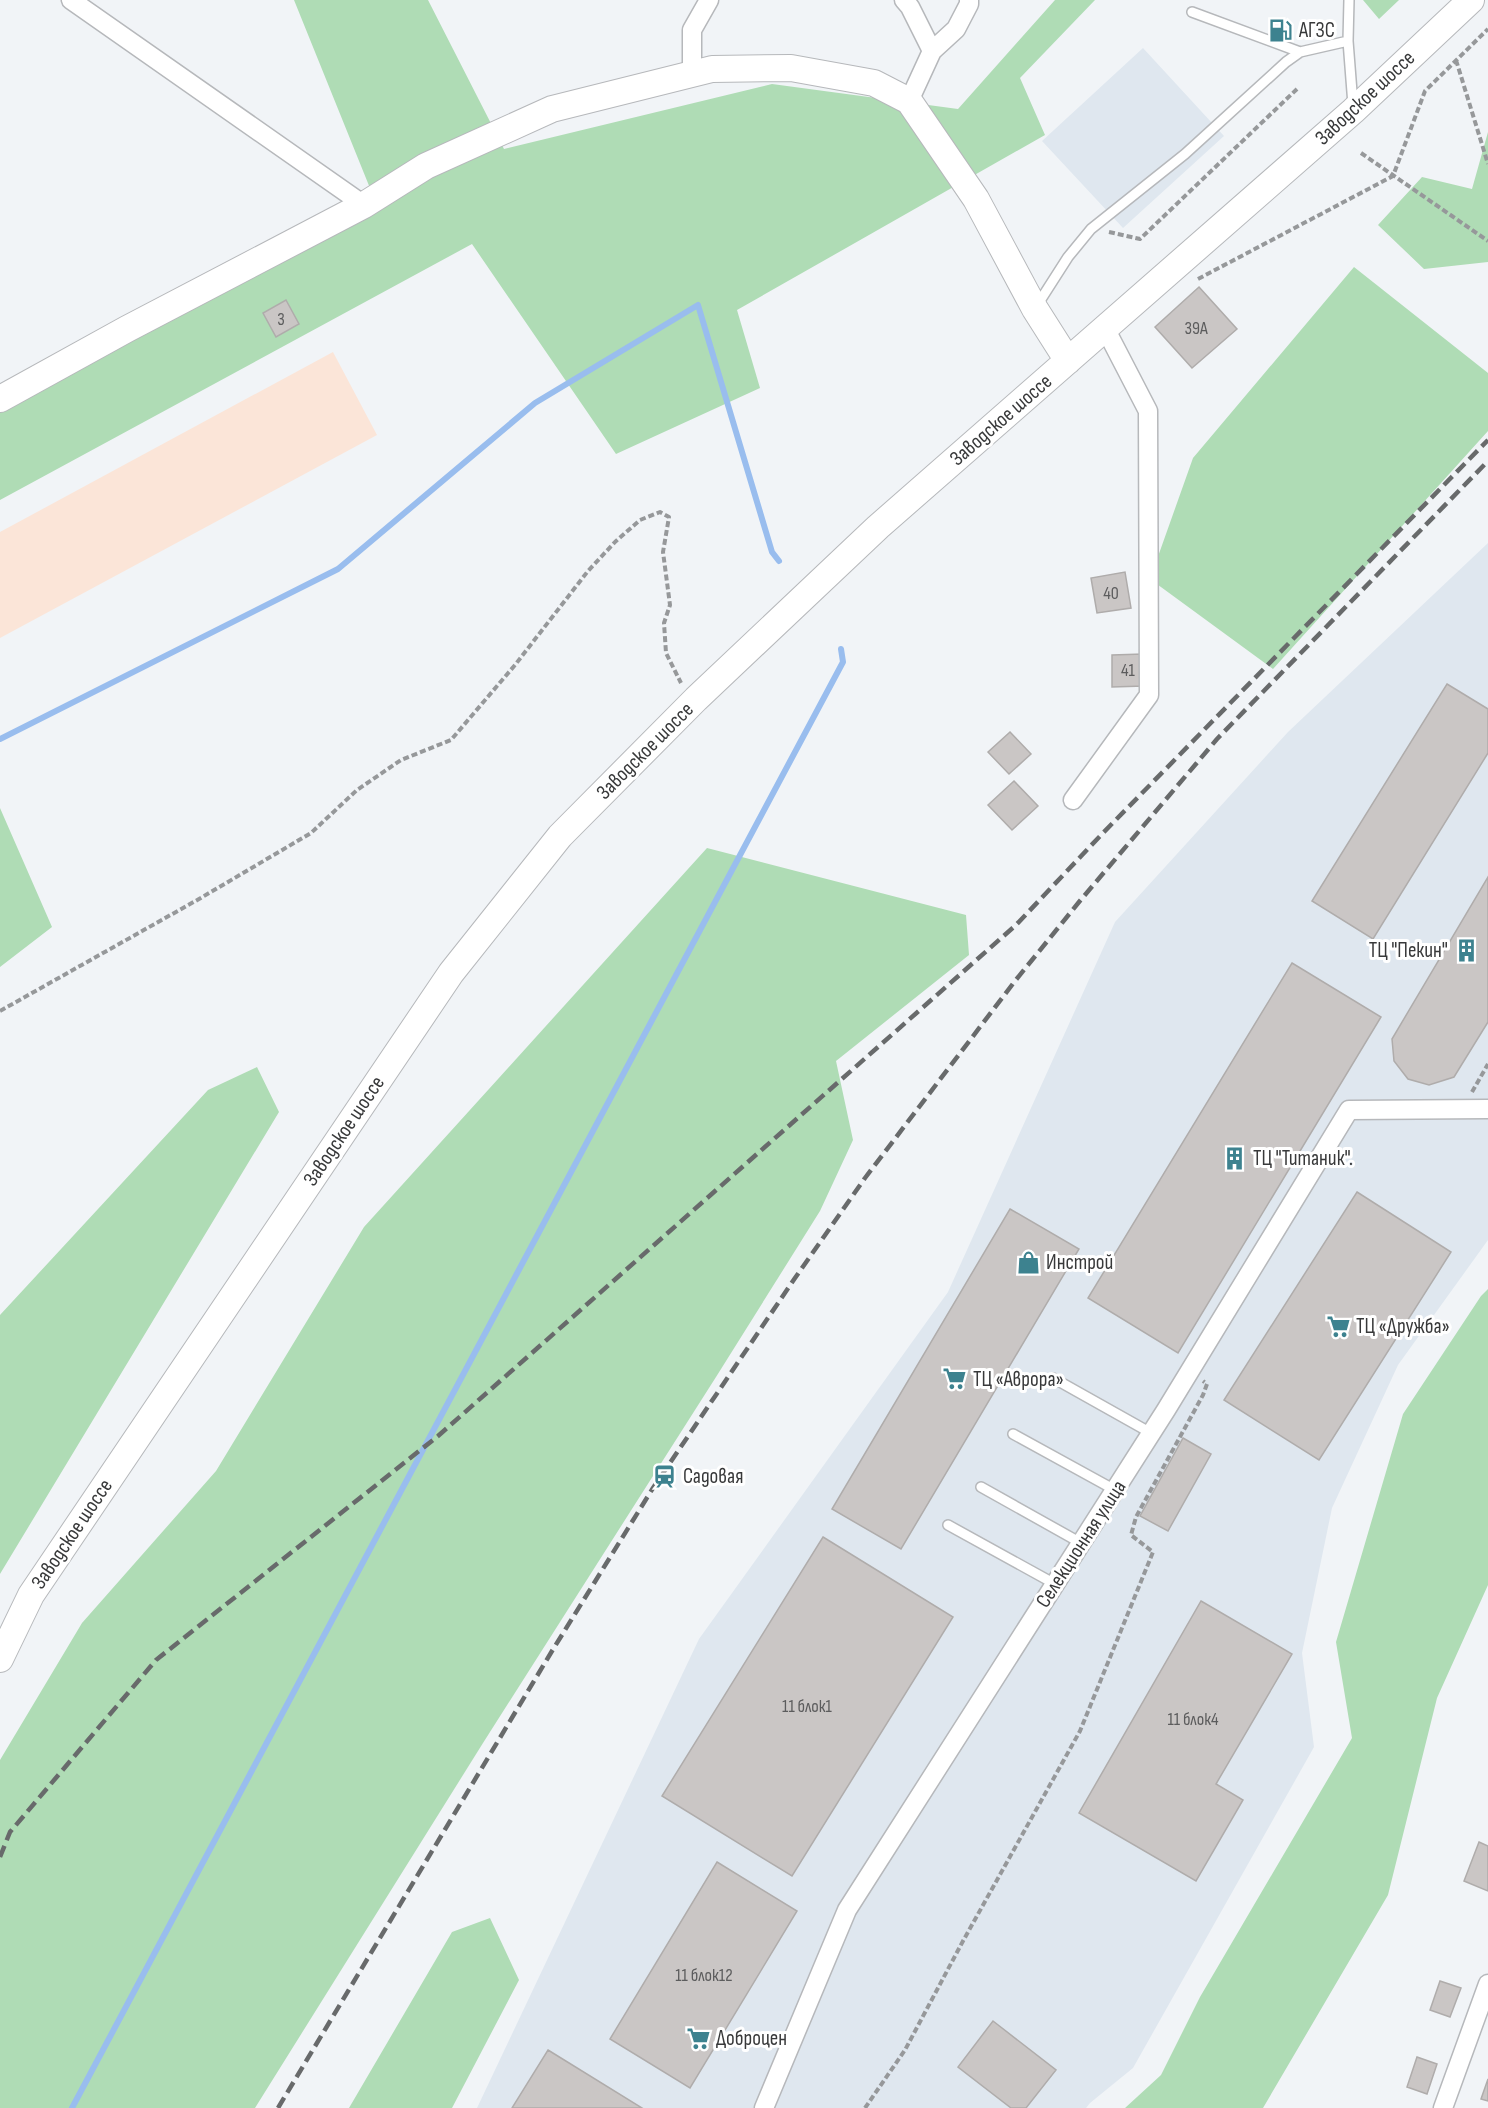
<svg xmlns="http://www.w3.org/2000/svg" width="1488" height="2108" viewBox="0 0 1488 2108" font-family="'Sofia Sans Condensed',sans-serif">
<rect width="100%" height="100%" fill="#f1f4f7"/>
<path fill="#dfe7ef" d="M1143 48 1224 136 1123 228 1042 141Z
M1488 543V1240L1398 1365 1332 1508 1302 1653 1314 1747 1133 2068 1090 2103 1086 2108H477L699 1639 948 1292 1115 922 1288 732Z"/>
<path fill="#fbe5d8" d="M333 352 377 435 0 638V532Z"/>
<path fill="#afdcb5" d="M294 0H428L504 149 772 84 958 109 1055 0H1095L1020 78 1045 135 737 310 760 388 616 454 472 244 0 500V397L376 203Z
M1363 0H1399L1379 19Z
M1488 132V262L1424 269 1378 225 1422 177 1472 189Z
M1354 267 1488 373V431L1273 669 1150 579 1193 458Z
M0 808 52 927 0 967Z
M707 848 966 915 969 955 836 1061 853 1140 820 1211 716 1377 483 1743 255 2108H0V1760L82 1623 216 1471 364 1227Z
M257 1067 279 1112 0 1574V1315L208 1090Z
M1488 1289V1585L1437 1698 1388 1895 1263 2108H1125L1161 2075 1200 1997 1352 1738 1336 1642 1403 1414 1481 1296Z
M490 1918 519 1980 452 2108H349L452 1932Z"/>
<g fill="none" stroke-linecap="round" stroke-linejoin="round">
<path stroke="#99bdee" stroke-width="6" d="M0 739 338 569 535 403 698 305 772 552 779 561
M72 2108 843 662 841 649"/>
</g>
<path fill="#cac6c5" stroke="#afacab" stroke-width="1.5" d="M1199 287 1237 329 1192 368 1155 327Z
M286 300 299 324 276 337 263 313Z
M1125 572 1131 608 1097 613 1091 578Z
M1143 654 1144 686 1112 687V655Z
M1447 684 1488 709V753L1373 939 1312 901Z
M1010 732 1031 754 1009 774 988 752Z
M1014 781 1038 806 1012 830 988 805Z
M1488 877V1022L1454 1077 1429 1085 1408 1079 1394 1061 1392 1039Z
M1292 963 1381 1017 1178 1353 1088 1298Z
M1357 1192 1451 1252 1319 1460 1224 1400Z
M1010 1209 1079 1249 901 1549 832 1509Z
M1183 1438 1211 1454 1168 1531 1140 1516Z
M823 1537 953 1617 792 1876 662 1796Z
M1201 1601 1292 1654 1216 1784 1243 1800 1196 1881 1079 1813Z
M1479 1842 1488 1846V1891L1464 1881Z
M717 1862 797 1911 690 2088 610 2039Z
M1440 1981 1461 1988 1450 2017 1430 2010Z
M993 2021 1056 2070 1026 2108H1011L958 2067Z
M548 2050 642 2108H512Z
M1417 2057 1437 2064 1427 2094 1407 2087Z
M1488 2079V2101L1481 2099Z"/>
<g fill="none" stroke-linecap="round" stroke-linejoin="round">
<defs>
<path id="lane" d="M1349 0 1348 41 1353 105
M1192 12 1300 52
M1036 307 1068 257 1091 229 1185 154 1286 62 1300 52 1348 41
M1053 1378 1151 1433
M1013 1434 1115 1490
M981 1487 1081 1543
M948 1525 1055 1584"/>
<path id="street" d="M71 0 364 205
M904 0 910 7 932 51
M692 73V30L709 0
M909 101 932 51 956 29 969 4V0
M1073 800 1149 695 1148 411 1105 328
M764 2108 847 1910 1166 1410 1349 1110 1488 1109
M1443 2108 1488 1984"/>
<path id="secondary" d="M0 399 127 329 364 205 426 166 552 109 712 69 791 68 874 83 909 101 976 199 1035 309 1068 361
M0 1659 31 1595 451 973 560 836 696 699 878 527 1353 111 1471 0"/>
</defs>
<use href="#lane" stroke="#b6b8bb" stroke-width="12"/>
<use href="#street" stroke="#b6b8bb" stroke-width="21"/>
<use href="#secondary" stroke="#b6b8bb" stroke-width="28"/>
<path stroke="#96989a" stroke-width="4" stroke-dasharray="6 3" stroke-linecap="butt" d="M1456 60 1488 164
M1361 153 1488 241
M1109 232 1140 239 1297 89
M1198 279 1393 176 1425 91 1488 29
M0 1011 199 899 311 833 357 790 401 760 451 740 515 665 588 571 615 542 640 520 660 512 669 517 663 552 670 605 664 623 666 653 681 683
M1472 1092 1488 1064
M865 2108 905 2050 963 1941 1080 1731 1153 1552 1131 1535 1136 1517 1203 1395 1207 1384 1203 1381"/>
<use href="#lane" stroke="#fff" stroke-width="9"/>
<use href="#street" stroke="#fff" stroke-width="18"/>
<use href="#secondary" stroke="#fff" stroke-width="26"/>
<path stroke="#686a6b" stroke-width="4.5" stroke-dasharray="12 6" stroke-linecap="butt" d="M0 1857 10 1832 156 1660 438 1436 1016 925 1101 835 1488 440
M278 2108 552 1651 653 1488 795 1278 865 1178 1015 981 1079 902 1217 739 1488 461"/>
</g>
<defs>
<symbol id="fuel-bare" viewBox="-9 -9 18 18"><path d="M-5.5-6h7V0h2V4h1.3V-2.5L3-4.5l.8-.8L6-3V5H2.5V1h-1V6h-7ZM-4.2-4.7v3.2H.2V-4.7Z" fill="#3d828f" stroke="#fff" stroke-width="2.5" paint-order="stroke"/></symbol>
<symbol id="building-bare" viewBox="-9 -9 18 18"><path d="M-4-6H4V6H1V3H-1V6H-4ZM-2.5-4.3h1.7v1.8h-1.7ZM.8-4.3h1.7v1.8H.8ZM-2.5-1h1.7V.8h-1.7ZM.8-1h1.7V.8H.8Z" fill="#3d828f" stroke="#fff" stroke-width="2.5" paint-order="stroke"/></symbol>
<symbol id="shop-bare" viewBox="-9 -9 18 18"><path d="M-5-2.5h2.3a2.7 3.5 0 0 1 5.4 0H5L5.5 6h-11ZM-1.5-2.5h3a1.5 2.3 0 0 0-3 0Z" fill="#3d828f" stroke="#fff" stroke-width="2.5" paint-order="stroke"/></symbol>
<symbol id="supermarket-bare" viewBox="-9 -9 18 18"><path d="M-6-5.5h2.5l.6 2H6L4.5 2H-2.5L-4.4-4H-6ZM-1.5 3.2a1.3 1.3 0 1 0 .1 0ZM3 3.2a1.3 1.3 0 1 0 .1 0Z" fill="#3d828f" stroke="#fff" stroke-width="2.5" paint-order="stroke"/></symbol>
<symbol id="station-bare" viewBox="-9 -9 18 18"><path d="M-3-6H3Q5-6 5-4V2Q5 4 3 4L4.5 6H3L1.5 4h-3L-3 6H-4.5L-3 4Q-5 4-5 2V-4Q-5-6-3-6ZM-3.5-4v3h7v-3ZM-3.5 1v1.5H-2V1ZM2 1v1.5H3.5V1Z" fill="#3d828f" stroke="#fff" stroke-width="2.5" paint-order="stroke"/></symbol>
</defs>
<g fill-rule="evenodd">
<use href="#fuel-bare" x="1264" y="14" width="33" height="33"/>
<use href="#building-bare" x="1450" y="934" width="33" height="33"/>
<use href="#building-bare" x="1218" y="1142" width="33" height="33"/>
<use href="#shop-bare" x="1012" y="1246" width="33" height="33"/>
<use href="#supermarket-bare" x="1322" y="1310" width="33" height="33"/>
<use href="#supermarket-bare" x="938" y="1362" width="33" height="33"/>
<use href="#station-bare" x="648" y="1460" width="33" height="33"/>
<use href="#supermarket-bare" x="682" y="2022" width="33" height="33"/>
</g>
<g text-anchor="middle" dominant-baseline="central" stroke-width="6" stroke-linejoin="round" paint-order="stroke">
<g font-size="18" fill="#5c5c5d">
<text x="281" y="319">3</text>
<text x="1196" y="328">39А</text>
<text x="1111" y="593">40</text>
<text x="1128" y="670">41</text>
<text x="807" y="1706">11 блок1</text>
<text x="1193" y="1719">11 блок4</text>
<text x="704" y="1975">11 блок12</text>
</g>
<g font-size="21" fill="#38393a" stroke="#fff" text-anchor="start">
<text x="1299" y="30">АГЗС</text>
<text x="1448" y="950" text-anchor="end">ТЦ "Пекин"</text>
<text x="1253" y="1158">ТЦ "Титаник".</text>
<text x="1046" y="1262">Инстрой</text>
<text x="1356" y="1326">ТЦ «Дружба»</text>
<text x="973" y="1379">ТЦ «Аврора»</text>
<text x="683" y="1476">Садовая</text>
<text x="716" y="2038">Доброцен</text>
</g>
<g font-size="21" fill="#38393a" stroke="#fff">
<text transform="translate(1365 98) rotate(-43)">Заводское шоссе</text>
<text transform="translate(1001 420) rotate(-41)">Заводское шоссе</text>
<text transform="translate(645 751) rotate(-45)">Заводское шоссе</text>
<text transform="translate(344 1131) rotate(-56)">Заводское шоссе</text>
<text transform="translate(72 1534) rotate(-56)">Заводское шоссе</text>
<text transform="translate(1081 1544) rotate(-57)">Селекционная улица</text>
</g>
</g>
</svg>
